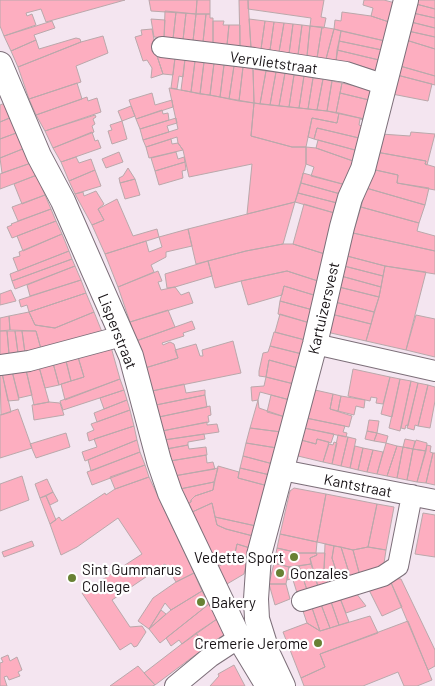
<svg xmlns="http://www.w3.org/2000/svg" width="435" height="686" viewBox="0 0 435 686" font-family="Barlow,sans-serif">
<rect width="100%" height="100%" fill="#f4e5f0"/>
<path fill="#fdaec0" stroke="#baa8ab" d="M0 0H125L46 22 41 9 26 13 27 16 32 14 36 25 4 36 0 26Z
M149 0H197L196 14 151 11Z
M197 0H210V14H196Z
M239 0H248L251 48 240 46Z
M248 0H324L321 17 326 18 324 28 310 26 311 18 248 9Z
M364 0H384L395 3 389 22 371 16 373 8 363 5Z
M417 0H435V9L416 4Z
M416 4 435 9V18L413 13Z
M165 11 176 12 173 39 164 38Z
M176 12 186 13 183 40 173 39Z
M342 12 371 16 389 22 385 41 334 29 335 20 341 21Z
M186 13 196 14 193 41 183 40Z
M413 13 435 18V28L411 22Z
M196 14H206L203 42 193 41Z
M206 14H210V18H213V44L203 42Z
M151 19 165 20 164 38 154 37Z
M249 19 265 21 261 49 251 48Z
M52 21 55 28 34 35 36 40 11 51 4 36Z
M213 21H224L223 25H229L227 45 213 44Z
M265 21 274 22 270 50 261 49Z
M274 22 284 23 279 52 270 50Z
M411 22 435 28V37L408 31Z
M284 23 293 24 289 54 279 52Z
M293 24 302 25 298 55 289 54Z
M229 25H240V46L227 45Z
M302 25 310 26 307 56 298 55Z
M310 26 322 27 317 58 307 56Z
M322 27 334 29 326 59 317 58Z
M152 29 157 56 163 74 151 78 152 68 147 60 143 61 135 37 142 35 141 30Z
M334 29 341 31 336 61 326 59Z
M341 31 385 41 382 50 339 41Z
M408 31 435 37V49L406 40Z
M103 36 108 53 76 66 81 82 29 99 18 67 81 42Z
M76 38 80 39 81 42 18 67 11 51 36 40 39 49Z
M406 40 435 49V76L400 66Z
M339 41 382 50 379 60 337 50Z
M337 50 379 60 377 71 348 62 336 61Z
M157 56 175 58 173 75 163 74Z
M175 58 185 59 183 77 179 76 177 89 171 88Z
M185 59 195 61 191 92 181 90Z
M195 61 204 62 200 94 191 92Z
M204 62 214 63 210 95 200 94Z
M214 63 224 65 220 97 210 95Z
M224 65 234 66 229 99 220 97Z
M234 66 243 67 239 101 229 99Z
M400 66 435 76V85L397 75Z
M243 67 253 69 254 103 239 101Z
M253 69 266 71 260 104 254 103Z
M266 71 276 72 270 105 260 104Z
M276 72 285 73 279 106 270 105Z
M285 73 294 75 289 107 279 106Z
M294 75 304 76 299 108 289 107Z
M397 75 432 84 428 101 392 94Z
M304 76 313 78 308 109 299 108Z
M313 78 323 79 317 110 308 109Z
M323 79 332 81 327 111 317 110Z
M332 81 342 83 336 113 327 111Z
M77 83 82 99 36 115 29 99Z
M342 83 372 90 369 100 340 93Z
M169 88 254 103 251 136 292 147H306V164L295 202 247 214 252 164 189 177 183 150 178 143 177 137 146 147 143 140 178 129Z
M152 93 155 105 172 100 173 107 136 119 129 100Z
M340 93 369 100 364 119 336 113Z
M87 97 88 101 97 98 101 112 45 131 36 115Z
M5 103 12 117 0 122V105Z
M254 103 327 111 339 113 337 123 312 118 306 147H292L251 136Z
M131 106 135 116 122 121 118 111Z
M162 110 163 114 168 113 169 120 140 129 136 119Z
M339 113 364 119V120L360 119 359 125 362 126 359 138 317 128 314 139 308 137 312 118 337 123Z
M95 115 96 117 93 119 95 124 92 126 94 132 53 148 45 131Z
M12 117 19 132 0 139V122Z
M176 118 177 123 167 126 169 132 143 140 140 129Z
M122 121 127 139 112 144 108 131 112 130 110 125Z
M317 128 359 138 355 150 314 139Z
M19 132 25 148 0 158V139Z
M92 132 95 141 98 140 101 148 61 162 53 148Z
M411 132 435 134 427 165 425 164 426 161 376 152 381 134 410 136Z
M171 139 172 144 178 143 183 150 149 158 146 147Z
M318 140 355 150 353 161 316 148Z
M306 147 316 148 353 161 346 185 311 176 314 167 306 164Z
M25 148 31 163 2 173 0 158Z
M119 152 123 162 106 168 102 159Z
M176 152 178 159 184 157 185 162 155 171 151 158Z
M376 152 426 161 425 164 435 167V190L397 183 398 175 371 169Z
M76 157 79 163 91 159 95 170 69 181 61 162Z
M185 162 186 170 182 171 183 178 159 185 155 171Z
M31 163 37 175 0 189V174Z
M128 168 135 179 120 183 119 178 123 176Z
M371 169 398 175 397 183 429 188 425 205 366 188Z
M95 170 101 186 75 194 69 181Z
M303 173 346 185 344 195 301 183Z
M37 175 45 195 22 204 14 184Z
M135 179 140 195 125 199 120 183Z
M301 183 344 195 341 204 298 193Z
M366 188 425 205 419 223 361 207Z
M96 191 104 204 98 209 104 220 92 225 75 194 83 192 84 196Z
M298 193 341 204 338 214 295 202Z
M45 195 51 209 18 221 12 207Z
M117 199 133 236 157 229 159 237 105 254 92 225 104 220 98 209Z
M295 202 283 244 246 251 196 264 188 229Z
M304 204 338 214 328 255 293 244Z
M361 207 419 223 417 231 435 236V251L353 233Z
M51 209 56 221 12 238 7 227 12 225 11 224Z
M56 221 62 234 23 251 17 236Z
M188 229 192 246 166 252V257L151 265 154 272 118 287 105 254 146 241 149 252 162 247 159 237Z
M353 233 435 251V274L385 266 347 256Z
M62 234 69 251 18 271 13 258 20 256 19 252Z
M283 244H293L328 255 321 282 287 271 241 281 215 288 208 261 246 251Z
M69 251 72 259 12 281 10 274Z
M347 256 385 266 383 276 344 266Z
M72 259 75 266 15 289 12 281Z
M208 261 212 276 175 287 167 288 165 274Z
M75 266 81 280 30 296 27 285Z
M344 266 383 276 381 287 341 276Z
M385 266 426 272 406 350 366 341 379 297Z
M158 271 162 281 158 282 161 290 175 287 181 295 189 292 193 303 130 322 118 287Z
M287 271 321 282 317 296 284 286 282 295 248 305 241 281Z
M341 276 381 287 379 297 339 287Z
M81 280 86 293 29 312 27 305 21 307 19 300Z
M284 286 317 296 313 310 280 301Z
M339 287 379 297 374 312 335 302Z
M11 290 16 301 0 305V294Z
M86 293 94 312 55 328 35 325 29 312Z
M280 301 313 310 310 323 278 314Z
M335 302 374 312 371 324 331 314Z
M168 310 175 327 136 341 130 322Z
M29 312 35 325 55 328 94 312 102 332 41 349 36 331 10 330 9 316Z
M280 314 310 323 305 340 275 332Z
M331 314 371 324 366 341 331 333 328 327Z
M416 315 435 319V357L406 350Z
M9 316 10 330 0 331V318Z
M192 321 195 329 183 333 184 336 162 343 163 345 170 342 174 344 178 358 145 368 136 341Z
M0 331H7L9 354 0 355Z
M7 331H15L18 353 9 354Z
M15 331H22L25 353H18Z
M22 331H36L41 349 25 353Z
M274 332 305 340 302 354 270 346Z
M233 341 241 373 152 391 145 368 178 358 175 350 196 344 200 356H203L202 350Z
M270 346 302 354 298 368 269 360 266 377 259 376V371L263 353 268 352Z
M111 347 120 379 65 400 61 384 84 377 78 357Z
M78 357 84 377 71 381 66 361Z
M269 360 298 368 294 384 266 377Z
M66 361 71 381 59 385 53 363Z
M53 363 59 385 45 388 39 367Z
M39 367 49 402 34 405 26 370Z
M353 369 390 377 383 404 376 403 377 398 371 397 370 401 348 396Z
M26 370 32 395 19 398 12 371Z
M12 371 19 400 8 401 2 373Z
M0 373H2L11 412 1 415Z
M266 377 294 384 290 400 260 392 258 400 252 401 251 387 264 386Z
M390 377 400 379 392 417 381 414Z
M120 379 124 390 63 410 60 401Z
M400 379 411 381 400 431 389 428Z
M411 381 418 383 408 426 406 425 405 429 401 428Z
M418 383 428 385 418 426 415 425 414 430 407 428Z
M184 384 186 393 205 390V395L156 405 152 391Z
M428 385 435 387V401L430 428 418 426Z
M124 390 127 400 104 409 100 398Z
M315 390 333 394 330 409 352 416 349 427 306 418 312 393Z
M333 394 341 396 338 411 330 409Z
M205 395 207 407 159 417 156 405Z
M271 395 290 400 285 417 267 412Z
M341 396 365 400 364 408 356 406 354 415 338 411Z
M127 400 130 410 97 422 94 413Z
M258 400 259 408 285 417 281 432 250 428Z
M49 402 60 403 64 415 34 420 32 405Z
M210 406 211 415 208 416 209 422 162 431 159 417Z
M18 409 32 448 0 458V415Z
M130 410 134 426 89 441 87 433 94 430 91 424Z
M306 418 345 426 343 432 347 433 346 437 304 428Z
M369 420 379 421 377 433 367 431Z
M207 422V425L217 424 219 432 164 440 162 431Z
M134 426 137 440 85 461 82 452 97 447 94 439Z
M250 428 281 432 277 448 246 443Z
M304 428 334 434 331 443 317 439 316 444 301 440Z
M367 431 377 433 374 441 365 439Z
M66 433 70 447 36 458 30 444Z
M377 433 388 436 386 443 374 441Z
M204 434 205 439 188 442V445L166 449 164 440Z
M338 435 348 437 341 466 332 464Z
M348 437 356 439 350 468 341 466Z
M317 439 329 442 323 462 298 456 301 440 316 444Z
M405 439 415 441 413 449 403 447Z
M137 440 140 452 91 471 88 460Z
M416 440 427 443 426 451 413 449Z
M334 442 337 443 332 464 323 462 329 444 333 445Z
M246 443 277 448 273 464 243 456Z
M386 443 397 446 387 476 377 474Z
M188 445 189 449 206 447 207 455 170 461 167 449Z
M427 445 431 446 430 452 433 453 426 483 417 482Z
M355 446 363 448 358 470 350 468Z
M397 446 403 447 397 478 387 476Z
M403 447 413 449 407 480 397 478Z
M363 448 373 450 367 472 358 470Z
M413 449 426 451 417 482 407 480Z
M373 450 383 452 377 474 367 472Z
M140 452 145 465 92 485 87 472Z
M433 453H435V485L426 483Z
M206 455 207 463 213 462 215 469 174 476 170 461Z
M243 456 273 464 270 475 240 468Z
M145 465 149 477 115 489 110 477Z
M218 466 239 472 238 478 268 486 256 526 215 517 212 503 190 513 186 505 191 502V500L195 496 213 490Z
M218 468 214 482 180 489 174 476Z
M240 468 270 475 268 486 238 478Z
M22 476 29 500 0 511V484Z
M149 477 194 573 176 582 165 564 112 600 130 627 142 626 146 632 137 646 134 647 131 643 120 650 82 593 142 554 118 518 77 547 61 555 50 524 59 517 62 521 105 493 106 495 115 489Z
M47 479 53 492 40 498 35 484Z
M214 482 213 490 195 496 191 500V502L186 505 180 489Z
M294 488 326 494 317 542 280 534 290 491Z
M53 492 58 501 50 505 46 496Z
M326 494 377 504 368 547 353 550 317 542Z
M46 496 56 520 50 524 40 498Z
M212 503 217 525 226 529 253 536 250 548 237 544 234 558 217 567 190 513Z
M377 504 394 507 386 550 368 547Z
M423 513 435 515V557L415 554Z
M215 517 256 526 253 536 226 529 217 525Z
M280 534 317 542 316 553H299L277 548Z
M32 541 34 546 4 557 2 552Z
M237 544 250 548 244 574 227 584 217 567 234 558Z
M325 544 334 546 332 558 340 583 329 586 324 569Z
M334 546 341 547 351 579 340 583 332 558Z
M341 547 353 550 360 576 351 579Z
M368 547 386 550 383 570 360 576 353 550Z
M277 548 299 553H316L317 555 310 558 311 564 289 567 274 563Z
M316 553H325L324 569 329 586 319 590 310 558 317 555Z
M274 563 289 567 286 584H269Z
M311 564 319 590 308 593 299 566Z
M295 566H299L308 593 298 596 293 580 297 577Z
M295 566 297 577 287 580 289 567Z
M194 573 202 591 171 610 165 603 149 629 138 621 153 598 176 582Z
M389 578 402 607 382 616 367 586Z
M389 578 401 579 435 650V666L428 670Z
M269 584H286L290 599 275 605Z
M202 591 209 604 160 643 149 629 171 610Z
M338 593H356L366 606 346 613Z
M338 593 349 622 339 625 329 596Z
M329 596 339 625 330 628 319 599Z
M319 599 330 628 320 631 310 602Z
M310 602 320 631 307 623 301 605Z
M209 604 217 619 182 644 179 640 171 646 166 638Z
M161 610 166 614 149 629Z
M370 616 378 633 320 654 325 667 301 678 283 632 307 623 320 631Z
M217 619 225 634 206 647 196 633Z
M408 621 432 680 417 686H404L398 672 363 686H304L301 678 325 667 320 654Z
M196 633 206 647 155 685 144 673Z
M8 655 10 661 17 657 22 670 18 672 20 676 9 680 7 676 4 677 7 686H0V663L3 662 1 658Z
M234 665 245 686H210L219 676 218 674Z
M138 666 155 685 152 686H110Z"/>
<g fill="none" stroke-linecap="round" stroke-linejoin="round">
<defs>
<path id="minor" d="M162 47 254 58 346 72 385 85
M315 344 435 371
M0 365 29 361 122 336
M282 470 435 500
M302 601 383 576 398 566 412 495
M175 686 210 657 239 638 254 644"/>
<path id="tertiary" d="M0 64 39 156 63 201 131 356 159 461 170 493 239 638 268 686
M283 686 268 654 257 619 256 599 259 555 315 344 342 227 350 198 363 169 406 0"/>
</defs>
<use href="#minor" stroke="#7c6f79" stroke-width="22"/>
<use href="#tertiary" stroke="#7c6f79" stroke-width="26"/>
<use href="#minor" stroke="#fff" stroke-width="20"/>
<use href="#tertiary" stroke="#fff" stroke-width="24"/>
</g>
<g fill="#688134" stroke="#fff" stroke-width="2">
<circle cx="294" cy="557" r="5"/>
<circle cx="280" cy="573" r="5"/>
<circle cx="72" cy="578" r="5"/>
<circle cx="201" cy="602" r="5"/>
<circle cx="318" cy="643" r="5"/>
</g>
<g text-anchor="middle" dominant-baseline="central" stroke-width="4.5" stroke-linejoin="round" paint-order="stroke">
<g font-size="15" fill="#161114" stroke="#fff">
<text transform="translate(274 62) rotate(8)">Vervlietstraat</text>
<text transform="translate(323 308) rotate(-77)">Kartuizersvest</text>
<text transform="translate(118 331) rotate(68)">Lisperstraat</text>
<text transform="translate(358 485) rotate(11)">Kantstraat</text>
</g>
<g font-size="15" fill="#161114" stroke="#fff" text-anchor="start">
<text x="284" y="557" text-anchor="end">Vedette Sport</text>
<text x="82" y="569">Sint Gummarus<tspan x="82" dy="17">College</tspan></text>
<text x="290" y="573">Gonzales</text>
<text x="211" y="602">Bakery</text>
<text x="308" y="643" text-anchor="end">Cremerie Jerome</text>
</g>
</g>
</svg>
